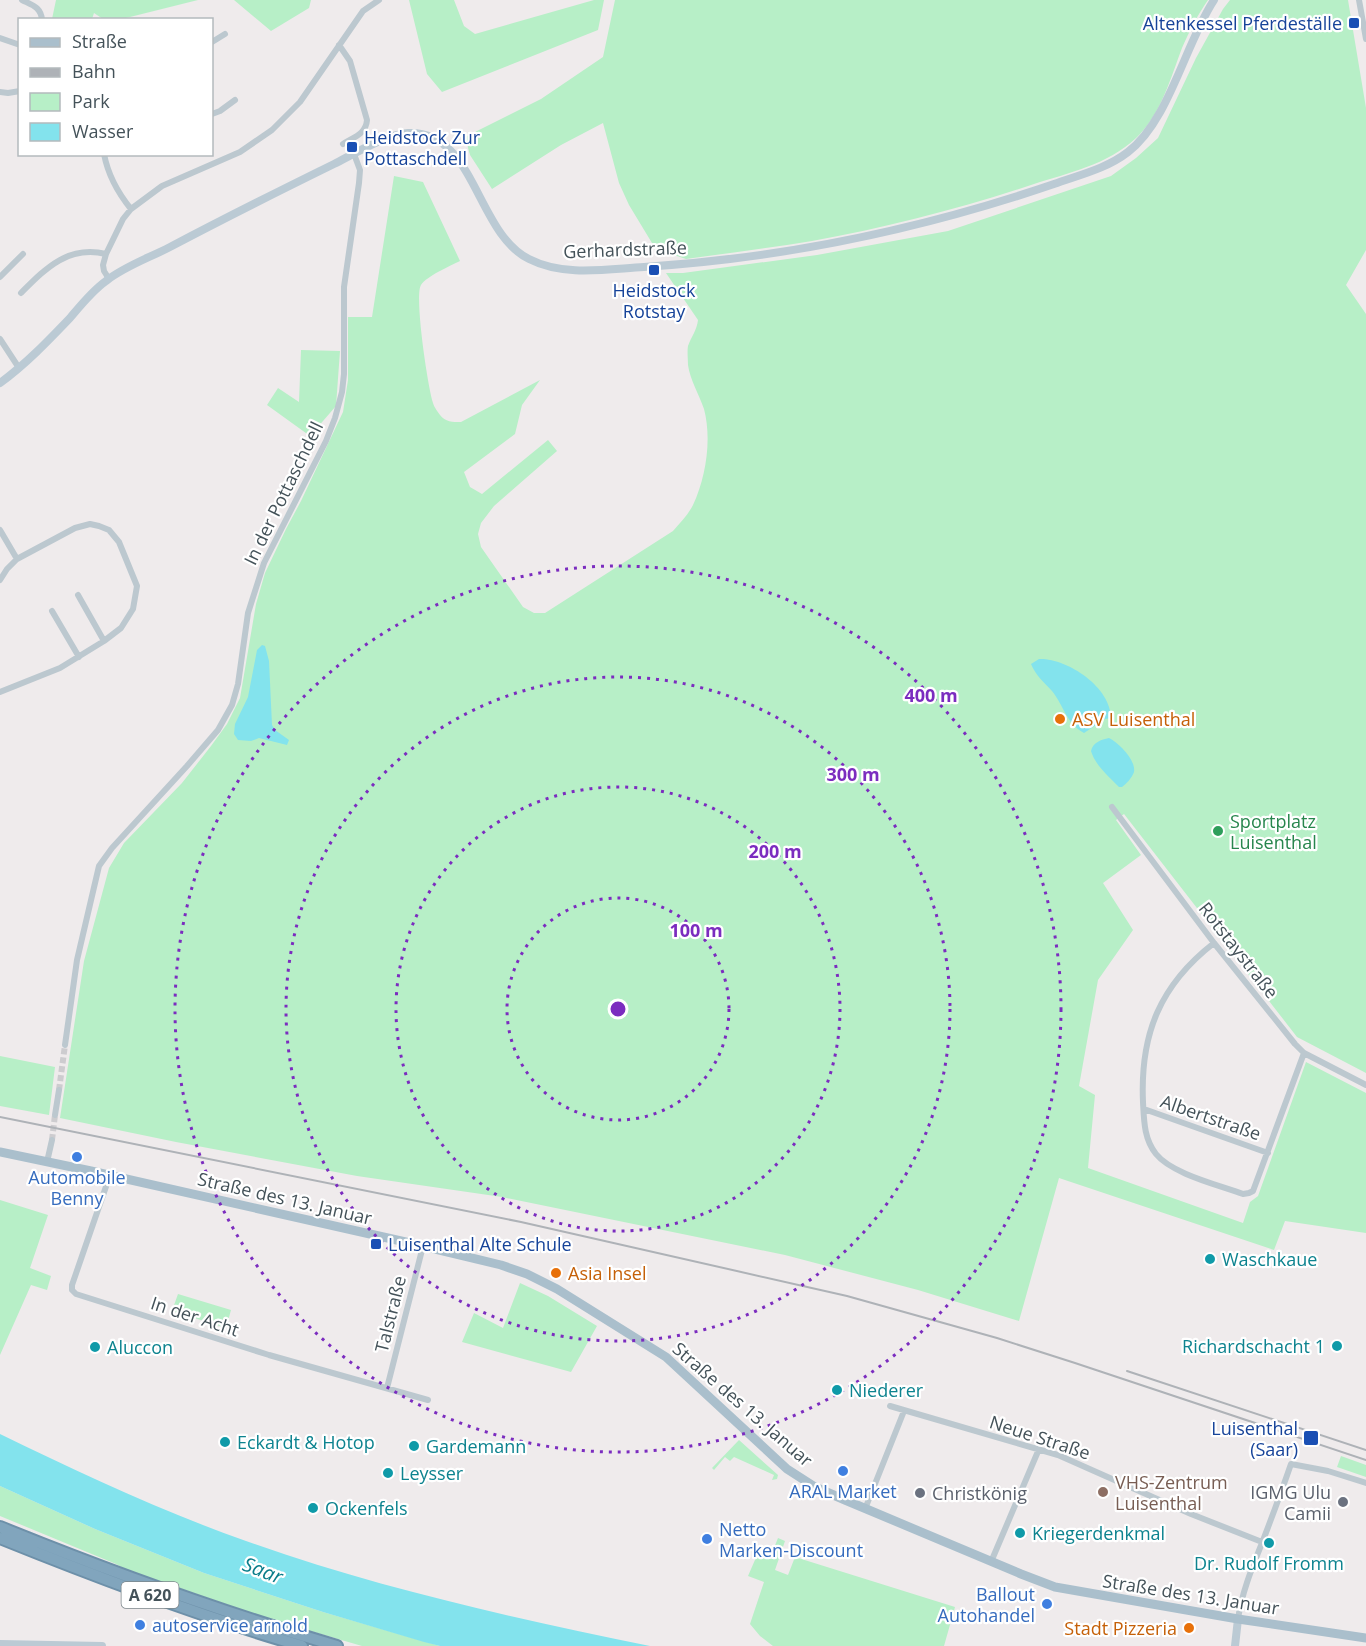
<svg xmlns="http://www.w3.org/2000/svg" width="1366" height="1646" viewBox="0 0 1366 1646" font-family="'Open Sans',sans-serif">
<rect width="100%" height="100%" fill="#efebec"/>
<path fill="#b7efc7" d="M56 0H198L122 19H103L94 13 92 19H52Z
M234 0H311L309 8 271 31Z
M409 0H454L464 26 475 34 594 0H604L598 30 442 92 427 74Z
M615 0H1208C1198 14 1189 32 1182 48 1171 77 1162 110 1141 133 1114 162 1076 171 1040 182 966 207 889 227 812 241 770 248 728 253 686 259L671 254 652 243 629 205 619 183 603 123 561 145 492 189 470 155 465 137 541 99 603 57Z
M1230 0H1348L1366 108V250L1346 285 1366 314V1073L1297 1037 1124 814 1116 820 1141 855 1103 883 1133 930 1098 980 1079 1086 1095 1095 1088 1168 1243 1223 1250 1202 1258 1196 1306 1062 1366 1093V1233L1285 1221 1274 1250 1059 1178 1019 1321 918 1290 785 1255 502 1197 357 1176 176 1142 60 1118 84 961 109 868 124 843 182 783 211 746 227 724 240 698 256 604 265 573 286 529 301 501 343 412 348 380V317H372L394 176 423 182 460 261C450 266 427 276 421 285 414 296 428 388 433 403 434 407 438 412 440 415 445 422 453 422 461 422L540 380 522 405 515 434 464 472 470 487 482 494 548 440 557 451 494 506 481 523 478 534 481 547 523 607 534 613H545L673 531C680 523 688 515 693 505 706 477 712 439 704 409 699 394 690 380 688 365 688 359 687 352 688 346 691 337 697 330 698 320L666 273H683L817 255 948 231 1111 176 1136 158 1158 138 1196 58 1223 9Z
M301 350 340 351 336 406 310 436 267 405 278 388 299 402Z
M0 1056 55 1067 49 1115 0 1106Z
M0 1200 48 1215 30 1268 51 1276 47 1290 31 1285 0 1355Z
M520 1283 548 1296 597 1326 571 1372 462 1342 474 1313 503 1328Z
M178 1294 231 1310 226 1328 175 1312 173 1308Z
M739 1440 778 1475 777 1479 772 1480 774 1475 734 1457 730 1461 725 1457 714 1470 712 1468Z
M1341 1456 1366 1465V1477L1337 1467Z
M0 1486 95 1529 204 1573 323 1612 440 1646H362L266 1618 127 1570 116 1564 0 1516Z
M778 1538 785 1541 775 1570 788 1575 795 1557 955 1607 944 1646H773L760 1636 750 1624 764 1582 748 1576 758 1553 770 1558Z"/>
<path fill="#83e3ed" d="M262 645 265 646 269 661 272 725 275 730 289 740 287 745 259 738 251 741 238 740 234 734 235 724 248 697 257 650Z
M1039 659C1067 658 1111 687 1111 718L1105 719 1084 733C1066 723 1064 706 1052 691 1044 682 1036 676 1031 664Z
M1109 738C1119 743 1136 760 1134 772 1132 778 1126 784 1122 787H1119C1109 777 1095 765 1091 751 1093 742 1101 740 1109 738Z
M0 1434C80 1473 161 1511 246 1541 377 1588 514 1618 650 1646H440L424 1642 323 1612 204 1573 95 1529 0 1486Z"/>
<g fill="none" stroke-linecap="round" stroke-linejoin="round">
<path stroke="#cdcccf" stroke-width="6" stroke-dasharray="6 3" stroke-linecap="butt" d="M59 1090 65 1045
M52 1140 55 1115"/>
<defs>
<path id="highway" d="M0 1527C111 1572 222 1612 337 1646
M0 1538C99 1578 199 1616 302 1646"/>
</defs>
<use href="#highway" stroke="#6d90a9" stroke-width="14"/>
<path stroke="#bcc8cf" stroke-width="6" d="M22 0C32 5 41 7 42 20
M1359 0 1366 39
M0 38 20 45
M212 42 225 34
M339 45 350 61 367 120C366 134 354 137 343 144
M0 92 8 93 20 91
M212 114 220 111 235 100
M104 154C108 175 118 193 131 209
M0 277 23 254
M109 279 104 271 103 265 106 254 123 219 131 209 162 186 240 152 272 130 300 102 363 11 379 0
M21 293C46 268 68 245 106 254
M0 339 19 368
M0 530 17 559
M0 580 7 569 17 559 75 528 90 524 99 526 109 530 119 542 137 586 133 609 121 628 104 641 60 668 0 692
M78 595 104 641
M52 611 79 657
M1112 807 1214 943 1295 1044 1304 1053 1366 1085
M1214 943C1160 985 1140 1034 1143 1102 1144 1121 1144 1139 1156 1154 1172 1174 1219 1185 1243 1194L1249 1193 1253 1191 1304 1053
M65 1045 77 960 99 866 112 848 187 766 218 730 232 705 238 684 248 613 264 563 326 441 335 418 342 392 344 374V287L359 183 360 170 354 154
M1144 1109 1268 1153
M55 1115 59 1090
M47 1162 52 1140
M110 1175 72 1285V1290L76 1294 269 1355 428 1400
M387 1388 423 1246
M890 1406 1058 1455 1191 1514 1262 1542
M865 1509 904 1411
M991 1562 1039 1449
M1238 1619C1242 1592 1252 1568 1262 1543 1272 1517 1282 1490 1291 1464L1328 1471 1366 1483"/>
<path stroke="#bbcad4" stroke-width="8" d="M0 383C26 364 48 341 70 318 81 305 92 291 106 281 125 266 149 258 170 247 225 218 279 191 334 164 354 154 387 134 408 133 475 130 476 233 529 259 564 277 607 269 644 267 784 258 922 229 1054 184 1079 175 1106 169 1128 152 1169 121 1185 44 1214 0
M0 1644 102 1646
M1235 1646 1238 1619"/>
<path stroke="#aabfcc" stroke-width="9" d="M0 1152 91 1171 410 1243 501 1265 527 1274 557 1289 666 1357 787 1469 815 1487 845 1500 1021 1574 1055 1587 1238 1619 1366 1638"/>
<use href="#highway" stroke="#81a5bd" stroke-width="10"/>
<path stroke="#aeb2b7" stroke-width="2" d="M0 1117 521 1222 847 1296 997 1338 1075 1363 1366 1460
M1127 1371 1366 1450"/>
</g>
<g fill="none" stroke="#7b2cbf" stroke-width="3" stroke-dasharray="3 6">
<circle cx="618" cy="1009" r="111"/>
<circle cx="618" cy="1009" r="222"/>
<circle cx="618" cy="1009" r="332"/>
<circle cx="618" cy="1009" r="443"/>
</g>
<g fill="#1a4fb4" stroke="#fff" stroke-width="2">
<rect x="1348" y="17" width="12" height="12" rx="3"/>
<rect x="346" y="141" width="12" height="12" rx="3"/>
<rect x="648" y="264" width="12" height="12" rx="3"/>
<rect x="370" y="1238" width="12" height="12" rx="3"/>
<rect x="1303" y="1430" width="16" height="16" rx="3"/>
</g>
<g fill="#e8710a" stroke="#fff" stroke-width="2">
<circle cx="1060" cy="719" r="6"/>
<circle cx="556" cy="1273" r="6"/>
<circle cx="1189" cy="1628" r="6"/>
</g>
<circle fill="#2e9e5b" stroke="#fff" stroke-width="2" cx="1218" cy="831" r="6"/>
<g fill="#3f7fe0" stroke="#fff" stroke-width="2">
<circle cx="77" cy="1157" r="6"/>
<circle cx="843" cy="1471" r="6"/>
<circle cx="707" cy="1539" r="6"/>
<circle cx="1047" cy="1604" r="6"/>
<circle cx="140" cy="1625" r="6"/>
</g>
<g fill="#0f9aa8" stroke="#fff" stroke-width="2">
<circle cx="1210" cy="1259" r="6"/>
<circle cx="1337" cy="1346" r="6"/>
<circle cx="95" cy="1347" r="6"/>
<circle cx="837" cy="1390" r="6"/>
<circle cx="225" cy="1442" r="6"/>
<circle cx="414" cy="1446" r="6"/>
<circle cx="388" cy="1473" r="6"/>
<circle cx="313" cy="1508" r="6"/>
<circle cx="1020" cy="1533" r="6"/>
<circle cx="1269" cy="1543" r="6"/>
</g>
<circle fill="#8d6e63" stroke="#fff" stroke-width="2" cx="1103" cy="1492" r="6"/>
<g fill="#6b7280" stroke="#fff" stroke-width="2">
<circle cx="920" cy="1493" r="6"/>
<circle cx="1343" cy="1502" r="6"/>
</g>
<g text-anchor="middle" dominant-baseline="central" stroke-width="4.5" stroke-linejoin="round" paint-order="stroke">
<rect fill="#fff" stroke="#7c868b" stroke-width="1.5" x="121.5" y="1582" width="57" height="26" rx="4.5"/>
<g font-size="16" font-weight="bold" fill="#445259">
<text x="150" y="1595">A 620</text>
</g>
<g font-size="18" fill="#164399" stroke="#fff" text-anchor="end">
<text x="1342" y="23">Altenkessel Pferdeställe</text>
<text x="364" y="137" text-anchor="start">Heidstock Zur<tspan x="364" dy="21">Pottaschdell</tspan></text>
<text x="654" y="290" text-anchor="middle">Heidstock<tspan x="654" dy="21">Rotstay</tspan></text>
<text x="388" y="1244" text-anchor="start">Luisenthal Alte Schule</text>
<text x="1298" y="1428">Luisenthal<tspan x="1298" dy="21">(Saar)</tspan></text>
</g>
<g font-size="18" fill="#445259" stroke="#fff">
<text transform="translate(625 249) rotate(-2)">Gerhardstraße</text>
<text transform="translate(283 493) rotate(-64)">In der Pottaschdell</text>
<text transform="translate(1239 950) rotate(52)">Rotstaystraße</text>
<text transform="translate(1211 1117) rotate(19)">Albertstraße</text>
<text transform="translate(285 1198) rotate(13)">Straße des 13. Januar</text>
<text transform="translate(390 1314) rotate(-76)">Talstraße</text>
<text transform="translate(195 1316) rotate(18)">In der Acht</text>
<text transform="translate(743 1404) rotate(41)">Straße des 13. Januar</text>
<text transform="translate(1040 1437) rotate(18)">Neue Straße</text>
<text transform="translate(1191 1594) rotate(9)">Straße des 13. Januar</text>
</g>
<g font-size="18" fill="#c56008" stroke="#fff" text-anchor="start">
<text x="1072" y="719">ASV Luisenthal</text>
<text x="568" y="1273">Asia Insel</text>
<text x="1177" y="1628" text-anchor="end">Stadt Pizzeria</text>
</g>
<g font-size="18" fill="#27864d" stroke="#fff" text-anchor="start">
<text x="1230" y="821">Sportplatz<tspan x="1230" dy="21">Luisenthal</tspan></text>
</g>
<g font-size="18" fill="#366cbe" stroke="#fff">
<text x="77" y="1177">Automobile<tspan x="77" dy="21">Benny</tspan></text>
<text x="843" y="1491">ARAL Market</text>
<text x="719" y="1529" text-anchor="start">Netto<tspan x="719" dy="21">Marken-Discount</tspan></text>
<text x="1035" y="1594" text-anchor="end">Ballout<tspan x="1035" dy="21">Autohandel</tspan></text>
<text x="152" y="1625" text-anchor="start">autoservice arnold</text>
</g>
<g font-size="18" fill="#0d838f" stroke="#fff" text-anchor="start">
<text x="1222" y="1259">Waschkaue</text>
<text x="1325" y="1346" text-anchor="end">Richardschacht 1</text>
<text x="107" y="1347">Aluccon</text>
<text x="849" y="1390">Niederer</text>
<text x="237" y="1442">Eckardt &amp; Hotop</text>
<text x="426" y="1446">Gardemann</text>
<text x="400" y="1473">Leysser</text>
<text x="325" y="1508">Ockenfels</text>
<text x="1032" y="1533">Kriegerdenkmal</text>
<text x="1269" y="1563" text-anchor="middle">Dr. Rudolf Fromm</text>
</g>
<g font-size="18" fill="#785e54" stroke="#fff" text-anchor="start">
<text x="1115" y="1482">VHS-Zentrum<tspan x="1115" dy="21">Luisenthal</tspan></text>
</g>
<g font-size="18" fill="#5b616d" stroke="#fff" text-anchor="end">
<text x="1331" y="1492">IGMG Ulu<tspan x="1331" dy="21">Camii</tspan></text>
<text x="932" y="1493" text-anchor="start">Christkönig</text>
</g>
<g font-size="20" font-style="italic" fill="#0a7d8a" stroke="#fff">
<text transform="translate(263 1570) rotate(21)">Saar</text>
</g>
</g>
<circle cx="618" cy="1009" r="9" fill="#7b2cbf" stroke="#fff" stroke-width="3"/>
<g font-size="18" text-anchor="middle" font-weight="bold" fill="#7b2cbf" stroke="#fff" stroke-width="4.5" stroke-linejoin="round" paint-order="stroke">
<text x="931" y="702">400 m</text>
<text x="853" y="781">300 m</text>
<text x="775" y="858">200 m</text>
<text x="696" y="937">100 m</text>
</g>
<rect x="18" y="18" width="195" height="138" fill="#ffffff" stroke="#b4babd" stroke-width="1.5"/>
<rect x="30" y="38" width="30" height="9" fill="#aabfcc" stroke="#b4babd" stroke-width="1.5"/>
<text x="72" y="48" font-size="18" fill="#445259">Straße</text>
<rect x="30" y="68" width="30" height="9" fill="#aeb2b7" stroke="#b4babd" stroke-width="1.5"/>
<text x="72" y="78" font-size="18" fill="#445259">Bahn</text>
<rect x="30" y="93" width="30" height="18" fill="#b7efc7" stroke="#b4babd" stroke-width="1.5"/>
<text x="72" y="108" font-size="18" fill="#445259">Park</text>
<rect x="30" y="123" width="30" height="18" fill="#83e3ed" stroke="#b4babd" stroke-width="1.5"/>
<text x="72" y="138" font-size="18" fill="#445259">Wasser</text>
</svg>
